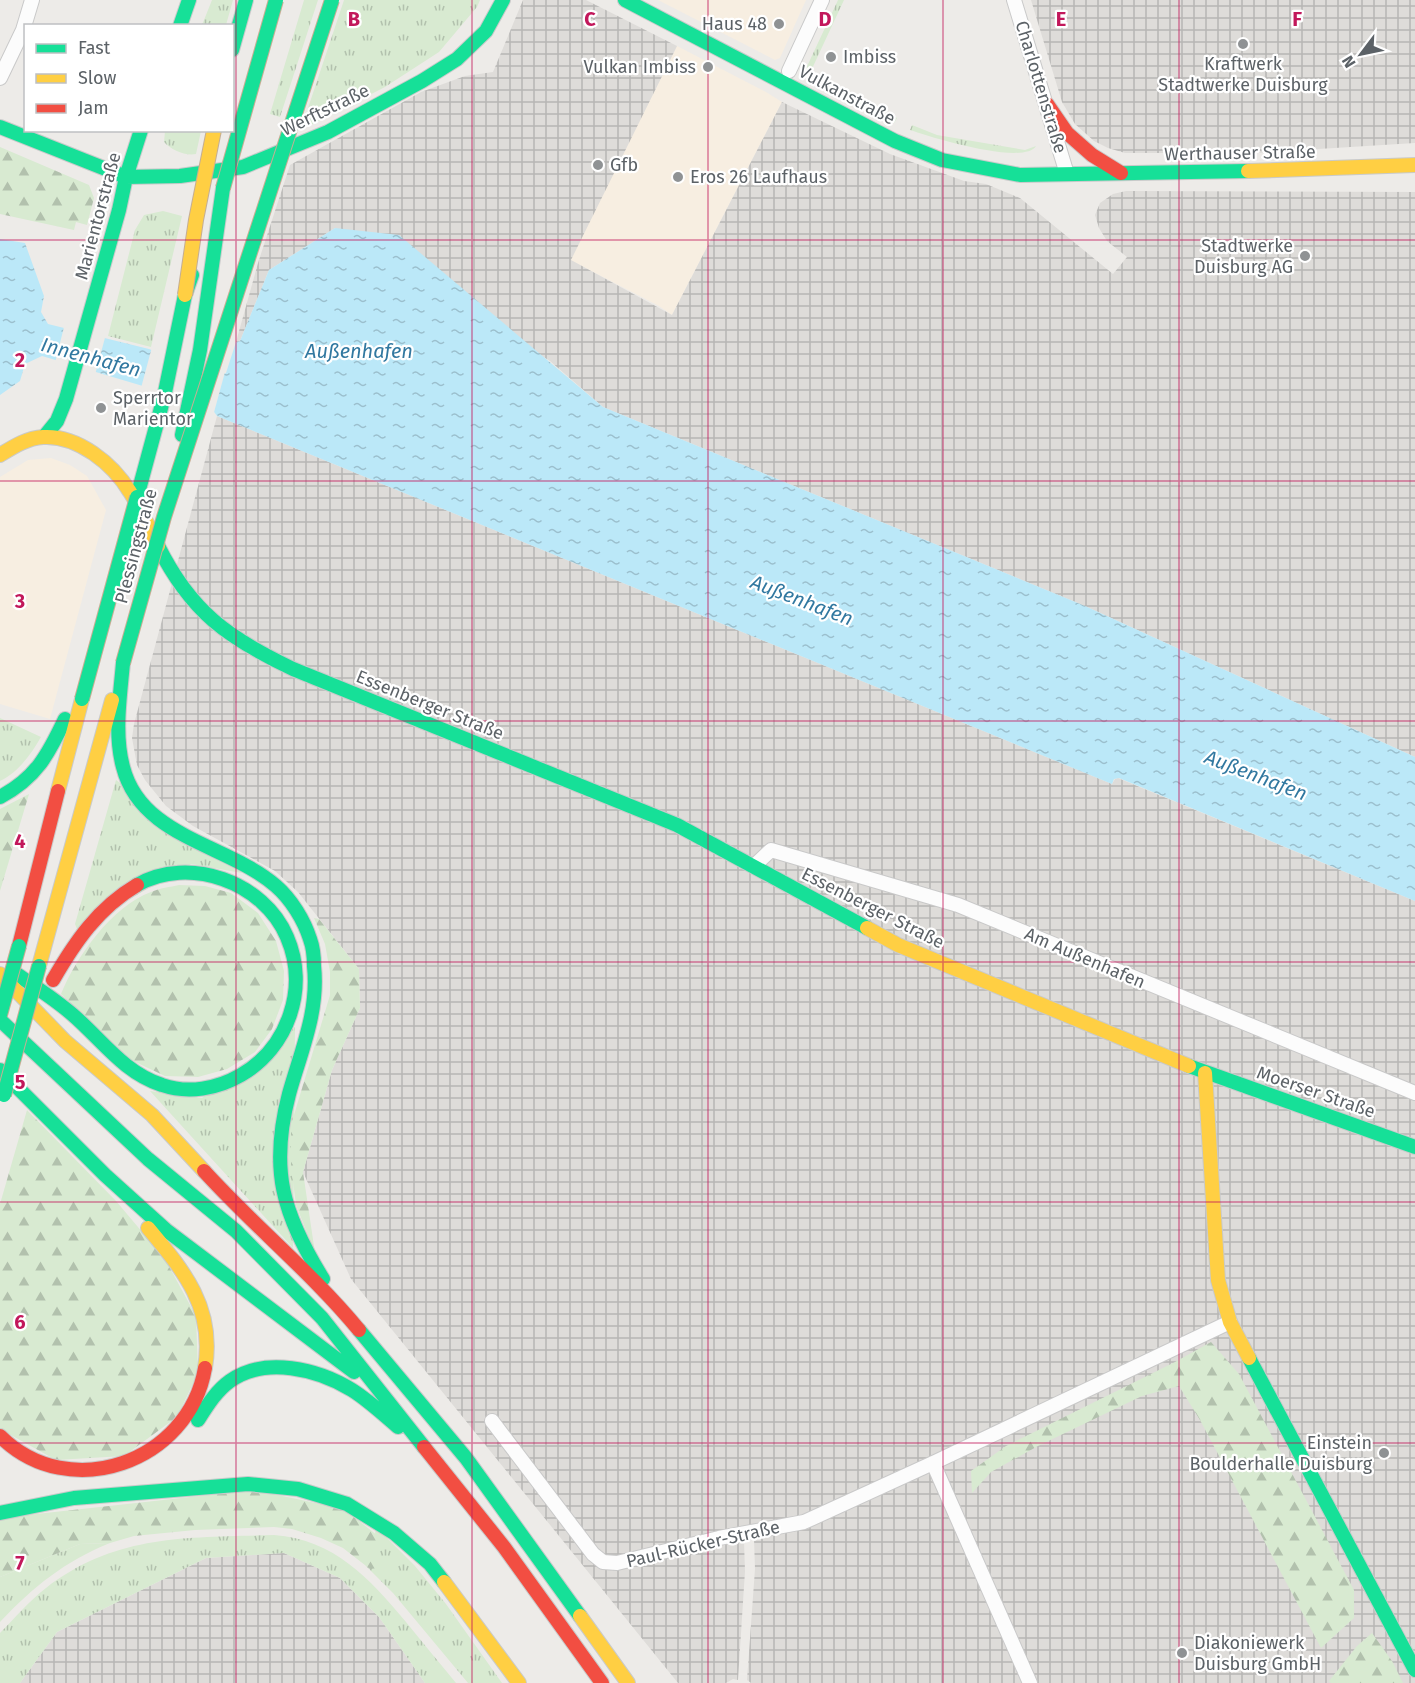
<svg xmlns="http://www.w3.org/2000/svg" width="1415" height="1683" viewBox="0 0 1415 1683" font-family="'Fira Sans',sans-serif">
<defs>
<pattern id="industrial-grid" width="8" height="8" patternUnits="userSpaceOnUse" patternTransform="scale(1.5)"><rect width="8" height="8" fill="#dedcd9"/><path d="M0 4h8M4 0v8" fill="none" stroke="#b7b6b4"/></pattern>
<pattern id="grass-tufts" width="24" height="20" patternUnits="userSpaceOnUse" patternTransform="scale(1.5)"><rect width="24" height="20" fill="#d8ead1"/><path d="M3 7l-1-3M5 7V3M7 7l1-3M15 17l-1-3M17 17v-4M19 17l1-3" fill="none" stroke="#b2c1ad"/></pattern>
<pattern id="forest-firs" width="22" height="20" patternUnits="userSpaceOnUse" patternTransform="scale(1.5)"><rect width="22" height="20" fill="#d8ead1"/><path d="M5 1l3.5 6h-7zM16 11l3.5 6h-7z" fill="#b2c1ad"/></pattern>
<pattern id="water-ripples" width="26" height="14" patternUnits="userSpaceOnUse" patternTransform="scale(1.5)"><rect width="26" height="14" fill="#bbe8f8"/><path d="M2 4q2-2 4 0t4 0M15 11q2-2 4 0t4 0" fill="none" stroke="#9bbfcd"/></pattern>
</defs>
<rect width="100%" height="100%" fill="#edebe8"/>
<path fill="#f7eee1" d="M658 0H806L780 58 775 60Z
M677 46 766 92 782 102 672 315 659 306 570 260Z
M51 458 70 465 87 476 106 510 50 719 0 704V477L28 460Z"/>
<path fill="url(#industrial-grid)" d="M523 0H586L677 46 571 260 672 315 782 102 890 154 964 181 986 184 1020 198 1113 274 1127 257 1107 241 1099 228 1095 215 1100 203 1113 194 1126 191 1415 192V757L1085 606 603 407 550 361 335 228 269 270 240 341 236 342 258 263 290 165 421 92 465 76 493 72Z
M1031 0H1415V143L1254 153H1125L1108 148 1094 141 1075 124 1062 102Z
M217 416 1112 784 1115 779 1118 778 1415 901V1683H751L747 1680 755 1569 754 1539 744 1541 745 1571 738 1680 733 1679 726 1683H678L351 1279 303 1172 332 1070 360 1008 359 969 298 892 275 871 193 826 166 806 145 780 137 765 132 738 134 724Z
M284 1553 340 1578 379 1617 425 1683H20L57 1632 206 1558Z"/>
<path fill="url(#grass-tufts)" d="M212 0H233L226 25H202Z
M304 0H318L280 117 270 114Z
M344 0H480L477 7 439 52 385 87 313 124 302 126Z
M838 0H844L810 73 897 118 894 123 803 75Z
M912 125 937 135 1025 150 1036 146C1024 166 930 137 910 130Z
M165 131H201L196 154C185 156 171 150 164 142Z
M163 211 182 216 151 347 108 336 135 230 144 215Z
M0 718 41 737C31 754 19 772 0 781Z
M116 780 242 873 191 864 77 929 75 924Z
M295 1027 293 1248 150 1091 202 1098Z
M376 1527 415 1566 446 1604 502 1683H468L393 1593 365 1565 370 1569Z
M274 1535C335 1540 369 1578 406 1622 422 1642 439 1662 456 1683H425L379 1617 340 1578 284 1553 206 1558 57 1632 20 1683H0V1633C15 1618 29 1601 46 1588 117 1533 190 1538 274 1535Z
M110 1543C64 1562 34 1586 0 1622V1577L80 1544Z"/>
<path fill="url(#forest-firs)" d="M0 147 89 185 94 198 87 225 76 222 74 230 0 214Z
M29 794 0 891V809Z
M179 885 205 886 231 893 258 913 276 941 284 971 283 1000 272 1029 255 1052 227 1069 198 1077 165 1076 129 1059 61 994C76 957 112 906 151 892 160 888 170 887 179 885Z
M314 918 319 919 359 969 360 1008 332 1070 303 1172 315 1253 296 1205 291 1166V1125L330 995V972L325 944Z
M27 1110 116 1201 165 1259 196 1316 198 1373 177 1417 124 1456 56 1460 0 1429V1204Z
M1211 1342 1239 1374 1354 1590V1618L1321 1648 1200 1420 1179 1386 1142 1396 1038 1446 991 1472 972 1493 971 1471 1006 1446 1175 1362Z
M254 1490 344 1509 378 1536 381 1564 378 1568 370 1569 343 1548 321 1538 292 1529 274 1527 195 1530 134 1536 110 1543 80 1544 0 1577V1518Z
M1372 1633 1392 1661 1403 1683H1331L1329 1681 1357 1646Z"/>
<path fill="url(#water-ripples)" d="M335 228 399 235 603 407 1085 606 1415 757V901L1119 778 1114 779 1112 784 217 416 210 406 42 356 25 364 20 381 0 395V239L25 243 44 296 41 312 48 324 149 349 219 375 226 373 236 342 240 341 269 270Z"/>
<path fill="#edebe8" d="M64 327 106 334 95 375 55 363Z
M234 339 213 416 208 408 141 388 152 347 220 371Z"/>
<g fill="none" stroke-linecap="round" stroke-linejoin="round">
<defs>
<path id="street" d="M1014 0 1067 174
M789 71 822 0
M0 78 23 30 32 0
M754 866 771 850 958 905 1415 1093
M492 1421 593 1554 603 1562 617 1563 719 1538 804 1522 933 1463 1230 1322
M933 1463 1030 1683"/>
<path id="fast" d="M625 0 895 141 942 160 1020 175 1248 171
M180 26 189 0
M232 50 246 0
M0 127 126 177 180 176 243 167 328 132 422 81 457 59 486 31 503 0
M182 435 200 350 223 188
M44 437 57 421 66 399 119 210 126 177 141 130
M137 497 164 397 185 295 192 275
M158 546C191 612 228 638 293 669L677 825 867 928
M123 663C120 697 114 734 123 767 141 838 228 844 276 886 291 899 304 920 310 939 313 947 314 957 314 966 319 1011 301 1051 289 1094 269 1170 283 1214 323 1279
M0 797C36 778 48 755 65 719
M18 975C37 988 56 1000 73 1015 102 1040 124 1073 162 1085 188 1094 217 1089 241 1075 288 1048 309 988 287 937 264 882 189 855 137 885
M0 1020 148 1159 236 1231 322 1318 424 1447
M1189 1066 1415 1147
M0 1070 105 1175 166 1230 354 1372
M359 1330 466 1458 580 1616
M1249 1358 1415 1670
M198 1420C207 1406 216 1391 230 1381 265 1356 318 1369 352 1390 368 1400 383 1414 398 1427
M0 1513 74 1498 248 1484 298 1489 347 1504 394 1533 430 1564 444 1582"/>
<path id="slow" d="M1248 171 1415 165
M0 455C13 447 27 438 43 437 78 435 113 464 130 492 141 509 149 528 158 546
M58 791 82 699
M867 928 898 945 1189 1066
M39 966 112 700
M0 974 65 1041 152 1115 204 1171
M1205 1073 1218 1280 1230 1322 1249 1358
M148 1228C184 1271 215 1308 205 1368
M444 1582 519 1683
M580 1616 628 1683"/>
<path id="jam" d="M1047 104 1067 133 1092 155 1121 173
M19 946 58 791
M53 980C75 942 98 908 137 885
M204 1171C254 1226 312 1273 359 1330
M0 1436C69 1505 189 1462 205 1368
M424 1447 504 1547 602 1683"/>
</defs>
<use href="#street" stroke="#c9c9c9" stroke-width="16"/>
<use href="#fast" stroke="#c9caca" stroke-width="16"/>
<use href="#slow" stroke="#c9caca" stroke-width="16"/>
<use href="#jam" stroke="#c9caca" stroke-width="16"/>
<use href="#street" stroke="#fcfcfc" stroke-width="14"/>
<use href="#fast" stroke="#16e098" stroke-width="14"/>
<use href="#slow" stroke="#ffcf43" stroke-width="14"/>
<use href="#jam" stroke="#f24e42" stroke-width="14"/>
<defs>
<path id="fast-bridge" d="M223 188 276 0
M123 663 164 517 332 0
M82 699 137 497
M0 1015 19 946
M4 1095 39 966"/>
<path id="slow-bridge" d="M185 295 196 220 214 130"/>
</defs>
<use href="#fast-bridge" stroke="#c5ae94" stroke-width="16" stroke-linecap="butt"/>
<use href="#slow-bridge" stroke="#c5ae94" stroke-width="16" stroke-linecap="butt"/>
<use href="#fast-bridge" stroke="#16e098" stroke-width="14"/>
<use href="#slow-bridge" stroke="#ffcf43" stroke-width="14"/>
</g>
<path fill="none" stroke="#c2185b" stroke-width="1.5" stroke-opacity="0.55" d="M236 0V1683M472 0V1683M708 0V1683M943 0V1683M1179 0V1683M0 240H1415M0 481H1415M0 721H1415M0 962H1415M0 1202H1415M0 1443H1415"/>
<g fill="#8f9294" stroke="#fff" stroke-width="2">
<circle cx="779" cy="24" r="6"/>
<circle cx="1243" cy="44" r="6"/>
<circle cx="831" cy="57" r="6"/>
<circle cx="708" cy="67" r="6"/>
<circle cx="598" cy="165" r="6"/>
<circle cx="678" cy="177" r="6"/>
<circle cx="1305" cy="256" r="6"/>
<circle cx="101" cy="408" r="6"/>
<circle cx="1384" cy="1453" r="6"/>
<circle cx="1182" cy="1653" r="6"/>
</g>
<g text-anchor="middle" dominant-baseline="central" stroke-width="4.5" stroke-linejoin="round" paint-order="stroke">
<g font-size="18" fill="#5c6267" stroke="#fff" text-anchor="start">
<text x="767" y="24" text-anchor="end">Haus 48</text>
<text x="843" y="57">Imbiss</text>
<text x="1243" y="64" text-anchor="middle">Kraftwerk<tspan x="1243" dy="21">Stadtwerke Duisburg</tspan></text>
<text x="696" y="67" text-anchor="end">Vulkan Imbiss</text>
<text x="610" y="165">Gfb</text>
<text x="690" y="177">Eros 26 Laufhaus</text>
<text x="1293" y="246" text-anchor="end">Stadtwerke<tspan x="1293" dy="21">Duisburg AG</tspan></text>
<text x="113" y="398">Sperrtor<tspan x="113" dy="21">Marientor</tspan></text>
<text x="1372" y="1443" text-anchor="end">Einstein<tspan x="1372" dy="21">Boulderhalle Duisburg</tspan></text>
<text x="1194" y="1643">Diakoniewerk<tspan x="1194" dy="21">Duisburg GmbH</tspan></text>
</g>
<g font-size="18" fill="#5c6267" stroke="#fff">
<text transform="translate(1041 87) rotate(73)">Charlottenstraße</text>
<text transform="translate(847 95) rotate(28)">Vulkanstraße</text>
<text transform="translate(325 110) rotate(-26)">Werftstraße</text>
<text transform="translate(1240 153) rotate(-1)">Werthauser Straße</text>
<text transform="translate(98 216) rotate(-75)">Marientorstraße</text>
<text transform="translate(136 546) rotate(-75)">Plessingstraße</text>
<text transform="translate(430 705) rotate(22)">Essenberger Straße</text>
<text transform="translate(873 908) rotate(27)">Essenberger Straße</text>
<text transform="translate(1085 958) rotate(23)">Am Außenhafen</text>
<text transform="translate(1316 1092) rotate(19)">Moerser Straße</text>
<text transform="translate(703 1544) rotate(-13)">Paul-Rücker-Straße</text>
</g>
<g font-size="20" font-style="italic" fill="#3178a0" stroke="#fff">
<text x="359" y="351">Außenhafen</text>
<text transform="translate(91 357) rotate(15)">Innenhafen</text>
<text transform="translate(802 600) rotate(21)">Außenhafen</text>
<text transform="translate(1256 775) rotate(21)">Außenhafen</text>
</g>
</g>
<g font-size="20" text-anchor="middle" font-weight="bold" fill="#c2185b" stroke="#fff" stroke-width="4.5" stroke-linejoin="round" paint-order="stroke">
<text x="354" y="26">B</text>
<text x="590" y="26">C</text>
<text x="825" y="26">D</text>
<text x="1061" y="26">E</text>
<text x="1297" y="26">F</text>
<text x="20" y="367">2</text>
<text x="20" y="608">3</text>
<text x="20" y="848">4</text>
<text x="20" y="1089">5</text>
<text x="20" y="1329">6</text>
<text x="20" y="1570">7</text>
</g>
<rect x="24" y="24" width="210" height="108" fill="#ffffff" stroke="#bec0c2" stroke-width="1.5"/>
<rect x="36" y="44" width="30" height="9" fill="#16e098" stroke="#bec0c2" stroke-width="1.5"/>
<text x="78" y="54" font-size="18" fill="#5c6267">Fast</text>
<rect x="36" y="74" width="30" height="9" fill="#ffcf43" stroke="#bec0c2" stroke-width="1.5"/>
<text x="78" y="84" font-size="18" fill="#5c6267">Slow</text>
<rect x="36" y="104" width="30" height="9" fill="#f24e42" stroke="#bec0c2" stroke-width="1.5"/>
<text x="78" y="114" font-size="18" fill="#5c6267">Jam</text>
<g transform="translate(1361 54) rotate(238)" stroke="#ffffff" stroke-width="4.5" paint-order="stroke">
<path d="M0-4.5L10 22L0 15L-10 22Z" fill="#5c6267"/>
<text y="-9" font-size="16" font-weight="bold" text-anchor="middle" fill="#5c6267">N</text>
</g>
</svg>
